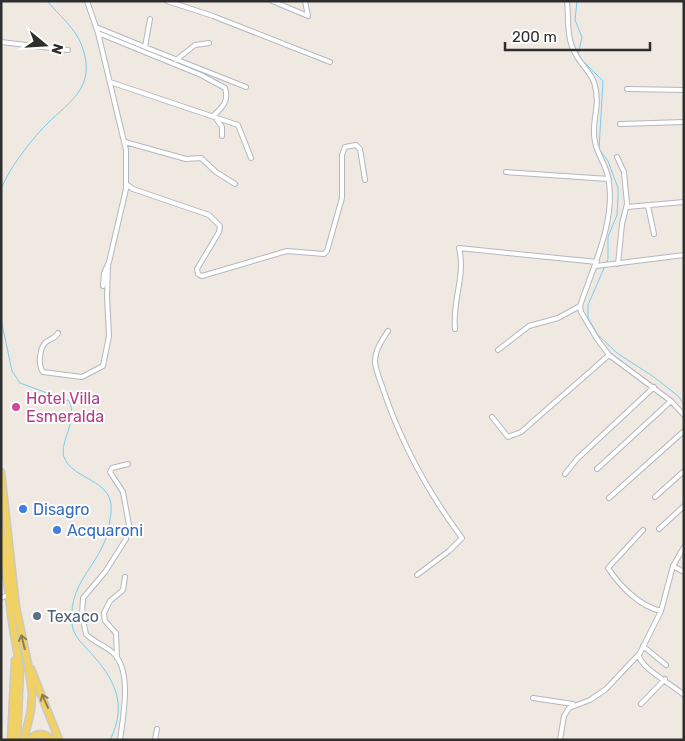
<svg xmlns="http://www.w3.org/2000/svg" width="685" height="741" viewBox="0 0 685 741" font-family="Rubik,sans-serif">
<rect width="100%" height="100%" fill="#efe9e1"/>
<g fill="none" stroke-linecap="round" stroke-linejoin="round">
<path stroke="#75cff0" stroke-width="1" d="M577 1 575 20 582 37 578 56 603 81 599 149 608 161 618 188V198L617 215 608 237V259L588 305V318L598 335 617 353 654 377 678 396 684 404
M1 189C10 167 27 146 42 129 66 103 98 90 82 46 76 29 59 15 47 1
M1 319 12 371 20 383 69 401C79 420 59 441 64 457 71 477 104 479 110 500 112 506 111 513 110 519 106 564 68 577 72 623 73 636 81 642 89 651 115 679 128 704 110 740"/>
<defs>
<path id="street" d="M87 1 98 33 126 150V189L109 262 104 273 103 286
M167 1 213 16 330 62
M272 1 308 16 305 1
M567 1C569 19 566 37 575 53 580 64 589 70 594 82 602 108 590 120 595 142 597 154 606 165 608 177 617 219 593 267 580 306L581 312 597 339 609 355 671 401 684 415
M96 27 145 47 150 19
M98 33 201 75 225 88C229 101 223 107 213 116
M1 42 68 50
M145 47 246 87
M176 60 195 45 209 43
M110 82 238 125 251 158
M627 89 684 90
M215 117 222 127V136
M620 124 684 122
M125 142 186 159 201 158 216 172 235 184
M617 157 624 172 627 204 622 224 618 264
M506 172 609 179
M126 184 133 189 209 215 220 226 219 232 197 269 198 274 202 276 287 251 324 254 327 251 342 198V155L345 147 356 145 360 149 365 180
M648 206 654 234
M627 207 684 202
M596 266 684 255
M455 329C452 300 466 276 459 248L597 262
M388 331C382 340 375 350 375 362 376 372 381 382 384 392 402 444 429 494 462 538L449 551 417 575
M58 333C55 339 51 338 46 342 39 348 38 366 43 372L82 377 103 366 109 336 107 296 108 264
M498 350 529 326 558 318 580 306
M492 417 508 437 521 432 609 355
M597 469 671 401
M565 474 577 459 654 387
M655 497 684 471
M609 498 684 431
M659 529 684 506
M643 530 608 568C620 586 639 606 661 611
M673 566 684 572
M1 598 10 594
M643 646 666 665
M639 655C639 667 673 685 684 695
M117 658 116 633 105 621 104 613 110 601 123 590 125 577
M533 698 573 704
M641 704 665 679
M120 740C123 717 133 669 112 652 104 645 93 642 86 634L82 615 83 598 105 572 126 539 129 525 123 492 110 472 112 468 128 464
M155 740 157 729
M560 740 564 716 569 708 590 700 606 689 640 653 661 611 673 566 684 547"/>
<path id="primary" d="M1 472 16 607 28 664 32 693 31 710 24 740
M1 531 12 622 20 669 17 740
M31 669 59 740
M11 740 15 660
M30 740C36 732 45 732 52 740"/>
</defs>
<use href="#street" stroke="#b4b7c1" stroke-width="6"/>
<use href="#primary" stroke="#c9c9c9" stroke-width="9"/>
<use href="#street" stroke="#fff" stroke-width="4"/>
<use href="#primary" stroke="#f2d163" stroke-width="6"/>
</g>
<defs><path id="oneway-shaft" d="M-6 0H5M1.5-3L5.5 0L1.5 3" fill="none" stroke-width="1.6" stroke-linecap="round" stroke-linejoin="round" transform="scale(1.25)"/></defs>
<g stroke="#908048">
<use href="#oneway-shaft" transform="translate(23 642) rotate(-104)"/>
<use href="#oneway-shaft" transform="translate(45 701) rotate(-114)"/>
</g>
<circle fill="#d1479c" stroke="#fff" stroke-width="2" cx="16" cy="407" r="5"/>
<g fill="#3f7fe0" stroke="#fff" stroke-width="2">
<circle cx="23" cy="509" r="5"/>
<circle cx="57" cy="530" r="5"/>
</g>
<circle fill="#5c6f8a" stroke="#fff" stroke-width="2" cx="37" cy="616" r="5"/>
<g text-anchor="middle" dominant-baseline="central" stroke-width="4" stroke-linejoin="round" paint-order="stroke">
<g font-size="16" fill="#b23c85" stroke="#fff" text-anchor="start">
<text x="26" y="398">Hotel Villa<tspan x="26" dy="18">Esmeralda</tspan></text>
</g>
<g font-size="16" fill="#366cbe" stroke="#fff" text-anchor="start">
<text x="33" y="509">Disagro</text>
<text x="67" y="530">Acquaroni</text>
</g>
<g font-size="16" fill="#4e5e75" stroke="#fff" text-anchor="start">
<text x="47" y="616">Texaco</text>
</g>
</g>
<rect width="685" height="741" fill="none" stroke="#2e2e2e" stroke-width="5"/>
<g transform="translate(45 45) rotate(108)" stroke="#ffffff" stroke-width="4" paint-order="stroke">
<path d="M0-4L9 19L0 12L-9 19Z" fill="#2e2e2e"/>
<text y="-8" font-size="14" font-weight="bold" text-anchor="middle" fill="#2e2e2e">N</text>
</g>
<path d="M505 42v8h145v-8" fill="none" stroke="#2e2e2e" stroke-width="2.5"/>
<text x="512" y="42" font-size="15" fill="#2e2e2e" stroke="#ffffff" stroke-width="4" paint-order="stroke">200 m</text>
</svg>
